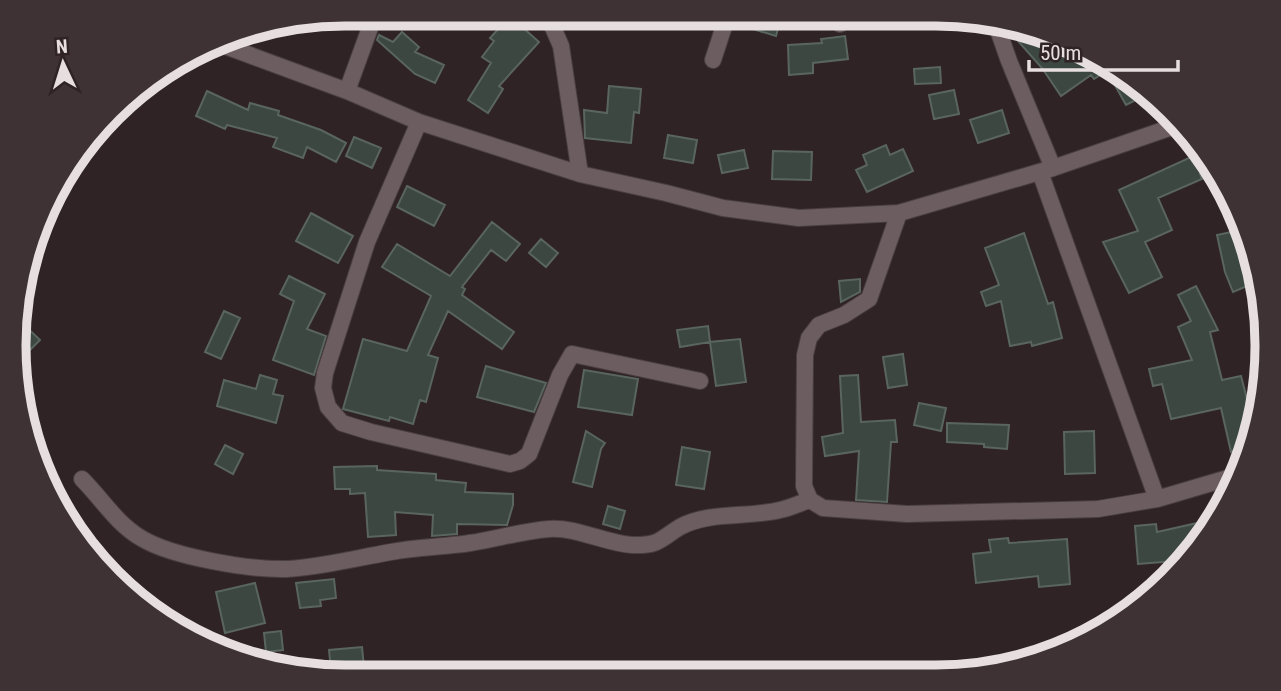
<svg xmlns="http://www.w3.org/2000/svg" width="1281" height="691" viewBox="0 0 1281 691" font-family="'Roboto Condensed',sans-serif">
<rect width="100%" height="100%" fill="#2f2326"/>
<path fill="#3b4740" stroke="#59655e" stroke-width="2" d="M738 14H782L776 36 736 24Z
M510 16 539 42 499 86 503 89 488 113 468 100 491 63 482 57 494 41 490 38Z
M1009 31 1101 58 1144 96 1126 105 1107 71 1094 79 1091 75 1061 96 1042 68Z
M402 32 419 47 415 52 444 65 435 83 415 74 377 40 379 35 393 42Z
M845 36 848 59 813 63V73L789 75 788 45 822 43 821 39Z
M940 67 941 83 915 84 914 69Z
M609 86 641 89 639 113 634 112 631 143 585 138 584 110 607 113Z
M954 90 959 114 934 119 929 95Z
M207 91 248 110 250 103 279 111 278 115 321 130 346 143 336 162 307 147 303 158 273 147 277 138 227 125 225 129 196 116Z
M1002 110 1009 133 978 143 970 120Z
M668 135 697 140 693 163 664 158Z
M354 137 381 148 372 168 346 156Z
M886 145 890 155 903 149 913 171 867 192 856 170 867 165 863 155Z
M744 150 748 168 722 173 718 155Z
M773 151 812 152 811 180 772 179Z
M1202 152 1211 169 1200 174 1202 179 1158 198 1172 230 1145 242 1162 277 1129 293 1103 242 1138 231 1119 190Z
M407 186 445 205 434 226 397 207Z
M311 213 353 236 338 263 296 241Z
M492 222 520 244 506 261 491 250 462 287 465 289 462 295 514 332 502 349 448 311 428 355 438 358 426 402 420 400 413 424 390 417 389 421 343 409 363 339 407 351 431 296 382 267 397 244 450 276Z
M1241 230 1248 244 1239 250 1252 284 1233 292 1225 272 1217 235Z
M1024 233 1048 304 1053 302 1062 338 1032 346 1031 342 1010 346 1001 301 986 306 981 292 999 285 985 248Z
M541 239 558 253 546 267 529 253Z
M289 276 325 294 307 329 326 336 314 375 273 360 294 301 280 294Z
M860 279V292L841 302 839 281Z
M1196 286 1218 330 1210 332 1222 380 1241 376 1253 422 1244 449 1231 452 1221 408 1171 419 1162 384 1153 386 1149 369 1192 360 1178 327 1191 321 1178 295Z
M224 311 240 318 221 359 205 352Z
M19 320 40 340 25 355 17 347Z
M708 326 710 342 680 347 677 330Z
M740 339 746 382 716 386 710 342Z
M903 354 907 385 888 388 883 357Z
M486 366 546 383 534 412 477 397Z
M584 370 638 379 632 415 578 407Z
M260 375 277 380 273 394 283 396 276 423 217 406 224 380 256 389Z
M858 375 861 422 895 420 897 442H891L887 502 856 500 859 451 825 456 822 437 843 433 840 376Z
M919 403 946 408 941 431 914 425Z
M947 423 1009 425 1007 449 984 447V444L947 442Z
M586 431 605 443 601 449 592 487 573 482Z
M1094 431 1095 473 1065 474 1064 432Z
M225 445 243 454 233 474 215 464Z
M682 447 710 452 704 489 676 485Z
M377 466V470L436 474V480L466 483 465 492 513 494V505L507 525 457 524V534L432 536 433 515 395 512 396 535 368 537 365 493 350 494V489H335L334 467Z
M608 506 625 511 620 529 603 524Z
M1215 519 1176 561 1138 564 1135 526 1156 524 1157 532Z
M1008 538 1009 543 1067 539 1070 584 1039 587 1038 576 976 583 973 554 991 552 989 540Z
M334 579 336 598 320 600 321 606 300 608 296 583Z
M255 583 265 623 225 633 216 592Z
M281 631 283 650 266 652 264 633Z
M362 647 364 667 331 670 329 650Z"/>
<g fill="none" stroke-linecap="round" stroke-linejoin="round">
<defs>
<path id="street" d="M547 14 561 46 580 174
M840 24 851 15
M997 27 1009 61 1053 168
M217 43 347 91 419 122 580 174 666 193 723 208 799 218 899 213 1053 168 1178 125
M713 60 728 14
M347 91 375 14
M419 122 367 242 325 373 323 388 328 407 342 423 371 432 510 464 520 461 529 454 560 375 572 354 700 381
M1040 172 1157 499
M899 213 869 299 844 315 819 325 809 338 805 355 804 486 810 500 823 508 907 514 1098 509 1157 499 1235 476
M82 479C102 499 116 523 141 538 172 557 250 570 286 569 322 567 356 558 391 552 417 547 444 547 470 543 497 539 522 531 549 529 577 527 604 543 632 545 660 546 660 539 680 527 710 511 748 518 780 510 790 508 800 503 810 500"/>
</defs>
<use href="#street" stroke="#493e41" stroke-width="18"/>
<use href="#street" stroke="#6c5d61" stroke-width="16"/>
</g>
<path d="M0 0H1281V691H0ZM345 26H936A319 319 0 0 1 1255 345V346A319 319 0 0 1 936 665H345A319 319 0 0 1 26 346V345A319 319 0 0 1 345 26Z" fill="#3e3235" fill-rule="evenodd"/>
<path fill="none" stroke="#e7dee0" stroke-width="9" d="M345 26H936A319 319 0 0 1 1255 345V346A319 319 0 0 1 936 665H345A319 319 0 0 1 26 346V345A319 319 0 0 1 345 26Z"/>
<g transform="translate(63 63) rotate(356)" stroke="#2f2326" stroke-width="5" paint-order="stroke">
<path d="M0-5L12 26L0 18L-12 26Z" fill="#e7dee0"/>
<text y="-10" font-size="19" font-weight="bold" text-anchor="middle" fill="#e7dee0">N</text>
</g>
<path d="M1029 60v10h149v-10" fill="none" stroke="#e7dee0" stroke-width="3.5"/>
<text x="1040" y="60" font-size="21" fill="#e7dee0" stroke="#2f2326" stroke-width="5" paint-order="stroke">50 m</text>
</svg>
